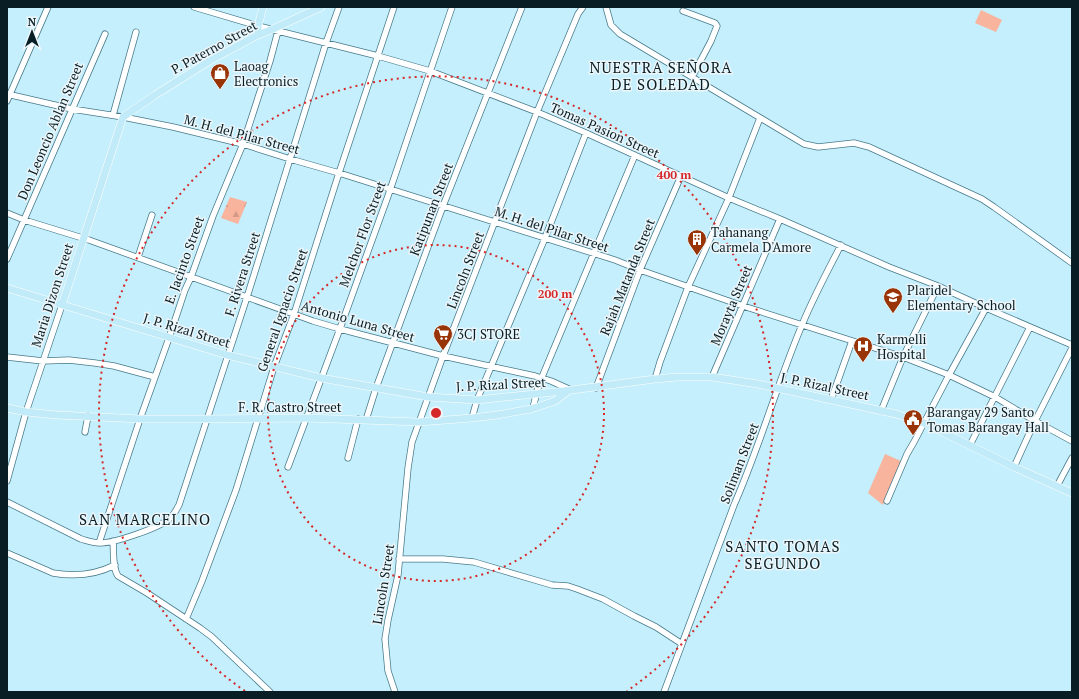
<svg xmlns="http://www.w3.org/2000/svg" width="1079" height="699" viewBox="0 0 1079 699" font-family="'PT Serif',serif">
<defs>
<pattern id="forest-firs" width="22" height="20" patternUnits="userSpaceOnUse"><rect width="22" height="20" fill="#f9b49d"/><path d="M5 1l3.5 6h-7zM16 11l3.5 6h-7z" fill="#d49a87"/></pattern>
</defs>
<rect width="100%" height="100%" fill="#c5effd"/>
<path fill="url(#forest-firs)" d="M230 197 247 202 238 224 221 218Z"/>
<path fill="#f9b49d" d="M981 10 1002 20 996 32 975 23Z
M885 454 901 461 883 505 868 493Z"/>
<g fill="none" stroke-linecap="round" stroke-linejoin="round">
<defs>
<path id="minor" d="M194 7 258 26 378 56 430 71 537 112 586 133 729 198 780 219 889 267 938 286 986 308 1072 345
M606 7 611 25 620 34 804 144 818 147 854 143 869 147 982 199 994 207 1072 263
M683 11 715 23 717 26 711 41 692 77
M7 94 72 109 123 117 173 127 243 144 290 159 339 173 615 260 640 270 743 306 903 357 949 375 995 397 1035 421 1072 441
M7 101 48 7
M113 115 136 32
M7 213 24 220 89 240 313 321 340 329 443 356 535 376 551 381 571 390
M138 257 152 215
M7 259 105 34
M7 357 43 361 69 360 95 363 114 366 155 377
M712 377 780 219
M655 379 660 362 688 287 728 200 760 118
M596 388 640 270 681 176
M831 400 852 341
M533 408 537 391 542 377 635 155
M881 411 903 357 938 286
M472 418 477 400 545 238 586 133
M366 420 376 388 443 206 522 7
M85 432 88 416
M970 445 997 392 1030 327
M348 458 358 419
M288 467 338 334 388 196 452 7
M1014 467 1035 421 1072 348
M7 481 26 412 62 305
M1057 486 1072 458
M887 501 907 454 914 442 949 375 986 308
M7 502 81 539C88 541 93 543 100 543 114 543 160 528 170 518 174 515 176 510 179 505L248 294 326 43 339 7
M113 541C114 552 112 567 118 576L147 593 200 628 212 637 270 692
M99 543 140 419 169 338 185 290 191 277 213 216 243 144 270 61 278 31
M7 553 53 573C75 577 95 575 115 565
M399 559H443L474 562 552 585 568 586 577 589 603 599 634 616 656 627 682 644
M186 619 202 581 236 490 274 367 294 314 338 176 394 7
M395 692 388 671 385 639 388 620 398 575 408 468 412 442 443 356 537 112 578 14 583 7
M664 692 734 505C760 446 777 384 802 325 813 298 827 272 841 245"/>
<path id="major" d="M258 35V26L263 7
M7 288 227 355 321 378 428 397 477 400 564 391 655 379 678 377H712L758 384 896 414 924 423 1014 467 1072 493
M62 305 123 117 155 95 211 60 258 35 273 29 321 7
M7 408 26 412 57 415 140 419H206L306 418 419 422 472 418 497 415 531 409 555 401 568 391"/>
</defs>
<use href="#minor" stroke="#477a8a" stroke-width="7"/>
<use href="#major" stroke="#fff" stroke-width="8"/>
<use href="#minor" stroke="#fff" stroke-width="5.5"/>
<use href="#major" stroke="#c1ebf8" stroke-width="7"/>
</g>
<g fill="none" stroke="#d62828" stroke-width="2" stroke-dasharray="2 4">
<circle cx="436" cy="413" r="168"/>
<path d="M245 691A337 337 0 1 1 627 691"/>
</g>
<defs>
<symbol id="shop-pin" viewBox="-11 -11 22 30"><path d="M0 17L-7.5 6A9.5 9.5 0 1 1 7.5 6Z" fill="#993407" stroke="#ecf6fa"/><path d="M-5-2.5h2.3a2.7 3.5 0 0 1 5.4 0H5L5.5 6h-11ZM-1.5-2.5h3a1.5 2.3 0 0 0-3 0Z" fill="#fff"/></symbol>
<symbol id="building-pin" viewBox="-11 -11 22 30"><path d="M0 17L-7.5 6A9.5 9.5 0 1 1 7.5 6Z" fill="#993407" stroke="#ecf6fa"/><path d="M-4-6H4V6H1V3H-1V6H-4ZM-2.5-4.3h1.7v1.8h-1.7ZM.8-4.3h1.7v1.8H.8ZM-2.5-1h1.7V.8h-1.7ZM.8-1h1.7V.8H.8Z" fill="#fff"/></symbol>
<symbol id="school-pin" viewBox="-11 -11 22 30"><path d="M0 17L-7.5 6A9.5 9.5 0 1 1 7.5 6Z" fill="#993407" stroke="#ecf6fa"/><path d="M0-5L7-2L0 1L-7-2ZM-4 1L0 2.5L4 1V4Q0 6-4 4Z" fill="#fff"/></symbol>
<symbol id="supermarket-pin" viewBox="-11 -11 22 30"><path d="M0 17L-7.5 6A9.5 9.5 0 1 1 7.5 6Z" fill="#993407" stroke="#ecf6fa"/><path d="M-6-5.5h2.5l.6 2H6L4.5 2H-2.5L-4.4-4H-6ZM-1.5 3.2a1.3 1.3 0 1 0 .1 0ZM3 3.2a1.3 1.3 0 1 0 .1 0Z" fill="#fff"/></symbol>
<symbol id="hospital-pin" viewBox="-11 -11 22 30"><path d="M0 17L-7.5 6A9.5 9.5 0 1 1 7.5 6Z" fill="#993407" stroke="#ecf6fa"/><path d="M-5-5h3v3.5h4V-5h3V5h-3V1.5h-4V5h-3Z" fill="#fff"/></symbol>
<symbol id="civic-pin" viewBox="-11 -11 22 30"><path d="M0 17L-7.5 6A9.5 9.5 0 1 1 7.5 6Z" fill="#993407" stroke="#ecf6fa"/><path d="M-.6-6.5H3V-4.5H.6V-3L4-1V1h2V6H-6V1h2V-1L-.6-3ZM-1.2 2.5V6h2.4V2.5Z" fill="#fff"/></symbol>
</defs>
<g fill-rule="evenodd">
<use href="#shop-pin" x="209" y="62" width="22" height="30"/>
<use href="#building-pin" x="686" y="228" width="22" height="30"/>
<use href="#school-pin" x="882" y="286" width="22" height="30"/>
<use href="#supermarket-pin" x="432" y="323" width="22" height="30"/>
<use href="#hospital-pin" x="852" y="335" width="22" height="30"/>
<use href="#civic-pin" x="902" y="408" width="22" height="30"/>
</g>
<g text-anchor="middle" dominant-baseline="central" stroke-width="3" stroke-linejoin="round" paint-order="stroke">
<g font-size="13" fill="#081e24" stroke="#ecf6fa">
<text transform="translate(214 47) rotate(-29)">P. Paterno Street</text>
<text transform="translate(605 130) rotate(24)">Tomas Pasion Street</text>
<text transform="translate(50 131) rotate(-67)">Don Leoncio Ablan Street</text>
<text transform="translate(242 134) rotate(15)">M. H. del Pilar Street</text>
<text transform="translate(431 209) rotate(-69)">Katipunan Street</text>
<text transform="translate(552 229) rotate(18)">M. H. del Pilar Street</text>
<text transform="translate(362 234) rotate(-70)">Melchor Flor Street</text>
<text transform="translate(184 260) rotate(-70)">E. Jacinto Street</text>
<text transform="translate(465 270) rotate(-69)">Lincoln Street</text>
<text transform="translate(242 274) rotate(-72)">F. Rivera Street</text>
<text transform="translate(627 277) rotate(-68)">Rajah Matanda Street</text>
<text transform="translate(52 295) rotate(-72)">Maria Dizon Street</text>
<text transform="translate(731 305) rotate(-67)">Morayta Street</text>
<text transform="translate(282 310) rotate(-71)">General Ignacio Street</text>
<text transform="translate(358 321) rotate(16)">Antonio Luna Street</text>
<text transform="translate(187 330) rotate(17)">J. P. Rizal Street</text>
<text transform="translate(501 384) rotate(-3)">J. P. Rizal Street</text>
<text transform="translate(825 386) rotate(12)">J. P. Rizal Street</text>
<text x="290" y="407">F. R. Castro Street</text>
<text transform="translate(739 463) rotate(-69)">Soliman Street</text>
<text transform="translate(383 584) rotate(-81)">Lincoln Street</text>
</g>
<g font-size="13" fill="#081e24" stroke="#ecf6fa" text-anchor="start">
<text x="234" y="66">Laoag<tspan x="234" dy="15">Electronics</tspan></text>
<text x="711" y="232">Tahanang<tspan x="711" dy="15">Carmela D'Amore</tspan></text>
<text x="907" y="290">Plaridel<tspan x="907" dy="15">Elementary School</tspan></text>
<text x="457" y="334">3CJ STORE</text>
<text x="877" y="339">Karmelli<tspan x="877" dy="15">Hospital</tspan></text>
<text x="927" y="412">Barangay 29 Santo<tspan x="927" dy="15">Tomas Barangay Hall</tspan></text>
</g>
<g font-size="15" letter-spacing="1" fill="#081e24" stroke="#ecf6fa">
<text x="661" y="67">NUESTRA SEÑORA<tspan x="661" dy="17">DE SOLEDAD</tspan></text>
<text x="145" y="519">SAN MARCELINO</text>
<text x="783" y="546">SANTO TOMAS<tspan x="783" dy="17">SEGUNDO</tspan></text>
</g>
</g>
<circle cx="436" cy="413" r="6" fill="#d62828" stroke="#ecf6fa" stroke-width="2"/>
<g font-size="12" text-anchor="middle" font-weight="bold" fill="#d62828" stroke="#ecf6fa" stroke-width="3" stroke-linejoin="round" paint-order="stroke">
<text x="674" y="179">400 m</text>
<text x="555" y="298">200 m</text>
</g>
<rect width="1079" height="699" fill="none" stroke="#081e24" stroke-width="16"/>
<g transform="translate(32 32)" stroke="#ecf6fa" stroke-width="3" paint-order="stroke">
<path d="M0-3L7 15L0 10L-7 15Z" fill="#081e24"/>
<text y="-6" font-size="11" font-weight="bold" text-anchor="middle" fill="#081e24">N</text>
</g>
</svg>
